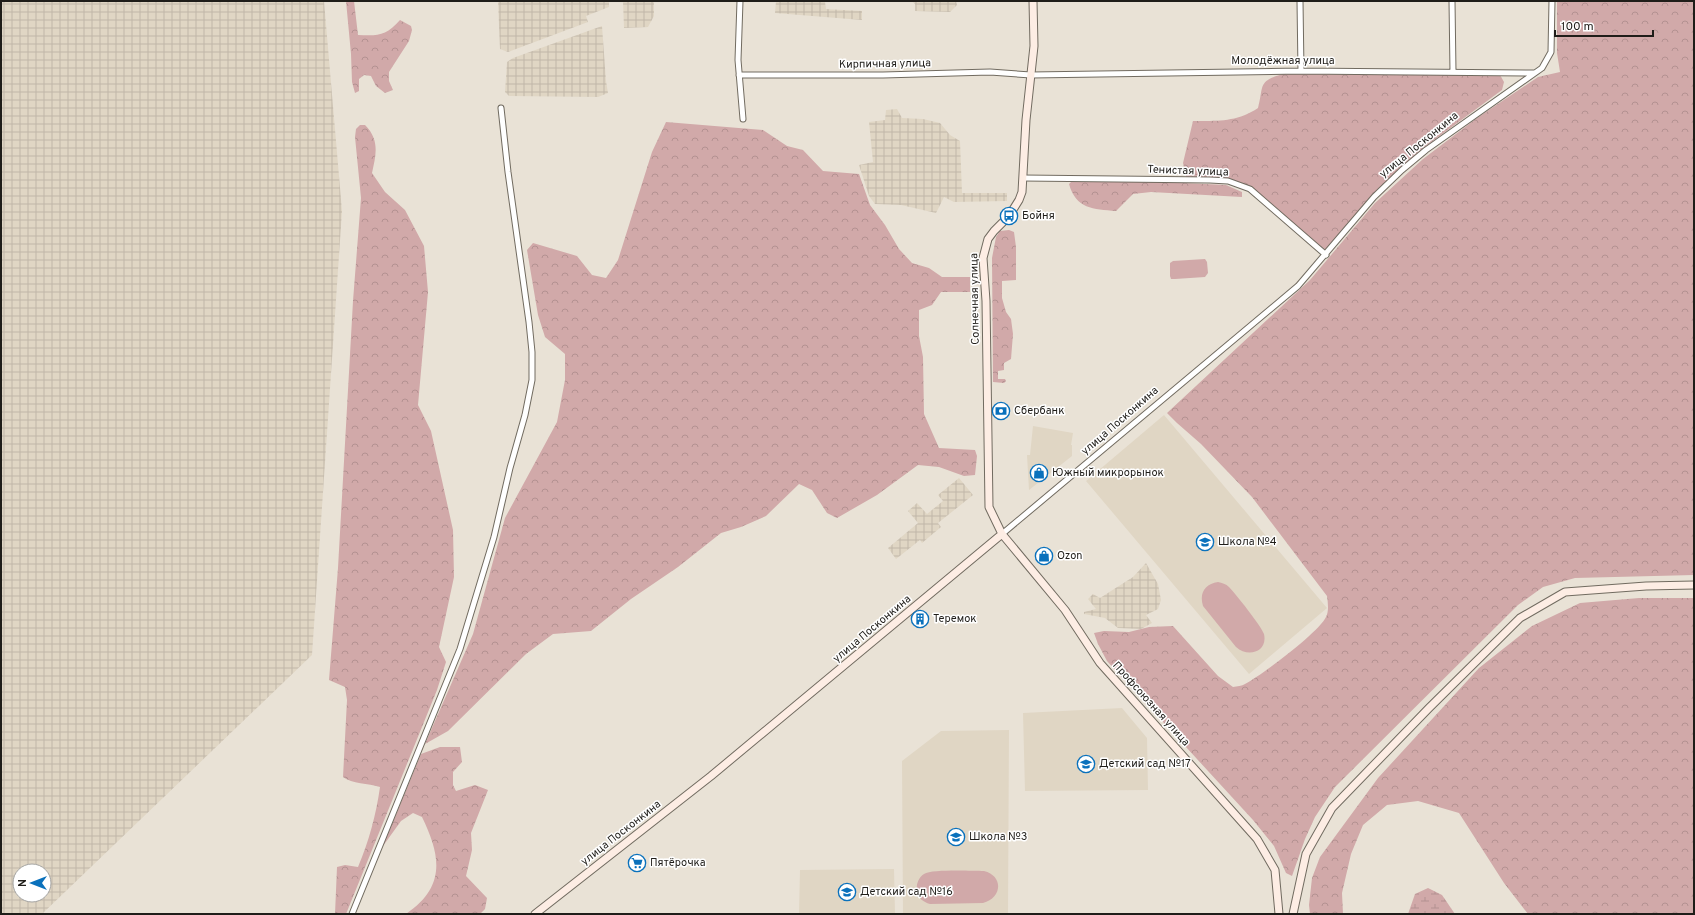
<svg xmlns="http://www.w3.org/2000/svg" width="1695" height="915" viewBox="0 0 1695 915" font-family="Overpass,sans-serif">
<defs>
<pattern id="industrial-grid" width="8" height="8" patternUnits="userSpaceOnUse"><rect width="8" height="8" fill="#e0d6c4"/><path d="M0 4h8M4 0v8" fill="none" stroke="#c0b7a8"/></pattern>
<pattern id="forest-crowns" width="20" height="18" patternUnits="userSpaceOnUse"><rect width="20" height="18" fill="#d1a9a9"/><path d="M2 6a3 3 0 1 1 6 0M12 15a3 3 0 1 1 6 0" fill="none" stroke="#b39191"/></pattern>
<pattern id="wetland-marsh" width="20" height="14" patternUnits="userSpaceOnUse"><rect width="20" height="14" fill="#d1a9a9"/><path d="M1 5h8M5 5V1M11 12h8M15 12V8" fill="none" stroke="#b39191"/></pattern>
</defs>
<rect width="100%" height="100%" fill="#e9e2d6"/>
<path fill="#e0d6c4" d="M1164 415 1327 608 1249 674 1086 481Z
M1033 426 1073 433 1071 445H1072V456L1029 490 1027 455H1030Z
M1122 708 1147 738 1148 790 1025 791 1023 713Z
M1009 730 1008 913 903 914 902 761 941 731Z
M894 869 895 914H799L800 870Z"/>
<path fill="url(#industrial-grid)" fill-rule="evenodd" d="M1 1H324L342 211 312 655 42 914H1ZM20 871H44V895H20Z
M498 1H609V7L586 16 588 22 508 52 500 49Z
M623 1H654V16L648 27 624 28Z
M776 1H820L825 2 826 9 862 11V20L775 13Z
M912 1H956L957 5 950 12 915 11V4Z
M602 26 606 81 608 93 598 97 509 96 505 92 507 62 513 58Z
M897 109 902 118 923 119 940 123 950 135 960 141 962 193H1007V201L954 202 944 197 936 213 901 205 875 204 869 196 859 165 873 162 869 122 885 120 886 110Z
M959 478 973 495 938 523 941 527 922 543 920 540 896 559 888 548 918 523 908 511 917 503 927 514 943 501 938 495Z
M1146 563 1158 584 1161 600 1158 609 1146 615 1152 623 1141 629 1118 628 1105 618 1084 614V612L1096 609 1088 599 1093 594 1100 598 1133 577Z"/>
<path fill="url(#forest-crowns)" d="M346 1H354L358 35C378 36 386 36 400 20L411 26 412 30 409 41 389 72V81L393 90 385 93 376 86 371 76 364 75 359 79V91L355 93 352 82 351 54Z
M1557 1H1694V575L1575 578 1543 587 1518 605 1335 787 1315 817 1305 839 1292 876 1286 873 1274 846 1253 820 1107 661 1098 644 1094 633 1104 631 1129 632 1149 627 1173 626 1218 676 1233 687C1237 686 1242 686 1245 684 1261 676 1319 632 1326 617 1329 611 1328 603 1327 596L1252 497 1201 444 1177 423 1167 413 1310 280 1375 203 1423 159 1477 118 1538 77 1560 72 1557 53Z
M1283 74 1500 75 1504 82 1502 90 1422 149 1401 167 1378 189 1323 253 1250 189 1238 183 1187 180 1183 163 1193 121C1218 121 1237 122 1258 108 1264 86 1257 81 1283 74Z
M666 122 763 130 787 146 803 150 823 171 859 174 870 205 885 225 899 249 912 263 929 268 942 277H970V292H941L932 305 919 310V336L923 357 924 414 939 448 975 450 977 456 975 475 964 476 939 467 918 465 877 495 837 518 827 513 812 490 799 484 766 516 741 527 721 533 678 567 631 599 591 631 553 634 526 654 448 731 425 744 473 634 505 518 557 422 565 380V354L545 337 538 315 527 250 533 243 577 256 592 275 606 278 618 260 652 152Z
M360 125H365C380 140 376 155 372 173L385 192 405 210 424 246 428 292 418 405 431 431 453 530 454 577 439 647 446 662 437 690 346 914H335L337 867 345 865 358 867C369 841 376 815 380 787 368 783 352 784 343 777L347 700 345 687 329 680 338 568 353 301 361 198 355 137 356 129Z
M1072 181 1163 182 1226 185 1242 192V197L1151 192 1133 194 1116 211C1093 209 1076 209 1069 184Z
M1009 230 1014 232 1016 247V280L1002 281V298L1006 312 1011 319 1013 334 1011 359 1004 363V370L998 371V379H1005L1006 381 1004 383 993 382 992 258 996 237 1000 231Z
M1639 598H1694V914H1528L1504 883 1459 813 1418 801 1387 805 1363 825 1351 854 1342 893 1343 914H1310L1309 905 1312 878 1320 857 1378 778 1479 668 1532 626 1580 603Z
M440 747H460L462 762 453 772V785L456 791 475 785 488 790 471 833 472 850 466 876 487 898 485 909 480 914H406C446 887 441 856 422 817L413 813 401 821 383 846 421 754Z"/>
<path fill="url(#wetland-marsh)" d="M1428 888 1442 895 1455 914H1408L1415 894Z"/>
<path fill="#d1a9a9" d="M1205 259 1207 262 1208 273 1205 277 1175 279H1171L1170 276V263L1173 261Z
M1218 582C1222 583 1226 584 1229 587 1235 593 1262 627 1264 634 1268 652 1248 658 1236 647L1203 606C1199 593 1205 584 1218 582Z
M984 871C1004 876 1002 898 983 903L930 904C923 902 918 898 917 891 916 885 918 878 924 874 932 869 972 871 984 871Z"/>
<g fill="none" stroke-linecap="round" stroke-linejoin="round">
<defs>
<path id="street" d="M740 1 738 60 743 119
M1300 1 1301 71
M1452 1 1453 72
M739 75H883L990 72 1031 75 1301 71 1534 73
M1023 178 1210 180 1228 181 1250 189 1326 255
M1002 534 1298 286 1374 197 1402 170 1426 150 1542 68 1551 52 1552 1
M352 914 460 649 494 537 510 468 525 415 532 380V352L529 322 508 172 501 108"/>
<path id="secondary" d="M1033 1 1034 46 1026 120 1022 192 1019 200 1009 216 994 231 988 239 983 258 986 301 989 507 1002 534 1065 610 1100 663 1257 839 1275 870 1279 914
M535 914 711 776 1002 534
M1293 914 1306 854 1332 808 1429 708 1520 618 1565 592 1646 586 1694 585"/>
</defs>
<use href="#street" stroke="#716b60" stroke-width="7"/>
<use href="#secondary" stroke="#716b60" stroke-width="9"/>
<use href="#street" stroke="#fff" stroke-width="5"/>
<use href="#secondary" stroke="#fdede4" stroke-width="7"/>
</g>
<defs>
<symbol id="bus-ring" viewBox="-11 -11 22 22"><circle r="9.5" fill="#fff" stroke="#0a71bc" stroke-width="1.5"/><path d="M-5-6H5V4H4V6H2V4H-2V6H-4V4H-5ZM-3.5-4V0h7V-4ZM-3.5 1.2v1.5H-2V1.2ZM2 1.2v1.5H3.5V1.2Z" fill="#0a71bc"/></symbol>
<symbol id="bank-ring" viewBox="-11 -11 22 22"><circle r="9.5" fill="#fff" stroke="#0a71bc" stroke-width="1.5"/><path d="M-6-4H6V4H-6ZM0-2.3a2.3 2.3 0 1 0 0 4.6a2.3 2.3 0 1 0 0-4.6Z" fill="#0a71bc"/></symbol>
<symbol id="shop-ring" viewBox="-11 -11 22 22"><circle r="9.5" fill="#fff" stroke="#0a71bc" stroke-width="1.5"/><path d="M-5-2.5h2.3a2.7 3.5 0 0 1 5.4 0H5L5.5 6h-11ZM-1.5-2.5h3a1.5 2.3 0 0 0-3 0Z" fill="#0a71bc"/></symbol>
<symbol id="school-ring" viewBox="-11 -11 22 22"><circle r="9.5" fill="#fff" stroke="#0a71bc" stroke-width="1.5"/><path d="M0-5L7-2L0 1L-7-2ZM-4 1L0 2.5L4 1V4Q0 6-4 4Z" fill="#0a71bc"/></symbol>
<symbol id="building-ring" viewBox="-11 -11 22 22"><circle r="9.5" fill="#fff" stroke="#0a71bc" stroke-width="1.5"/><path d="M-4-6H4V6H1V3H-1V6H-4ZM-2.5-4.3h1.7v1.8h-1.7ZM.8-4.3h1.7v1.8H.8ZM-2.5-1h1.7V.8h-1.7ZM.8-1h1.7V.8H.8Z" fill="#0a71bc"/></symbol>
<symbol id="supermarket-ring" viewBox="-11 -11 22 22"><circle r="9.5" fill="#fff" stroke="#0a71bc" stroke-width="1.5"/><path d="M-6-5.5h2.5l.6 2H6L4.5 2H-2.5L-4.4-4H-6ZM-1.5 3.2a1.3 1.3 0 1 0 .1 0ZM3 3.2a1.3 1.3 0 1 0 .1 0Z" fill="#0a71bc"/></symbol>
</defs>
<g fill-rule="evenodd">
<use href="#bus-ring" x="999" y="206" width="20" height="20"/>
<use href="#bank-ring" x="991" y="401" width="20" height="20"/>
<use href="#shop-ring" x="1029" y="463" width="20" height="20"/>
<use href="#school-ring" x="1195" y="532" width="20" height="20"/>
<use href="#shop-ring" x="1034" y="546" width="20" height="20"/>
<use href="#building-ring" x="910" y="609" width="20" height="20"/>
<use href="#school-ring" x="1076" y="754" width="20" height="20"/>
<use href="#school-ring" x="946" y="827" width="20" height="20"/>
<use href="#supermarket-ring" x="627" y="853" width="20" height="20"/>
<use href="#school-ring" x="837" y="882" width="20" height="20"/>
</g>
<g text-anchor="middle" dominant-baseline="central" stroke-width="3" stroke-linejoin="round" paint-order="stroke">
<g font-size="11" fill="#1f1d19" stroke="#fff">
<text x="1283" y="61">Молодёжная улица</text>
<text transform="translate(885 64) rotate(-1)">Кирпичная улица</text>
<text transform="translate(1419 145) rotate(-39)">улица Посконкина</text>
<text transform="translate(1188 171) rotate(2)">Тенистая улица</text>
<text transform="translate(975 299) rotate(-91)">Солнечная улица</text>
<text transform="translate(1120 421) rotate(-41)">улица Посконкина</text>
<text transform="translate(872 629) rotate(-40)">улица Посконкина</text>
<text transform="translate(1151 704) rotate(48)">Профсоюзная улица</text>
<text transform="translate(621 833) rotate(-38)">улица Посконкина</text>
</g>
<g font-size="11" fill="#1f1d19" stroke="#fff" text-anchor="start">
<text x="1022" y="216">Бойня</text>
<text x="1014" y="411">Сбербанк</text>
<text x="1052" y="473">Южный микрорынок</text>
<text x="1218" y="542">Школа №4</text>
<text x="1057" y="556">Ozon</text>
<text x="933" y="619">Теремок</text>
<text x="1099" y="764">Детский сад №17</text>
<text x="969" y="837">Школа №3</text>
<text x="650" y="863">Пятёрочка</text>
<text x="860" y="892">Детский сад №16</text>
</g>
</g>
<rect width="1695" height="915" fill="none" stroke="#1f1d19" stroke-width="4"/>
<g transform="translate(32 883) rotate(270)"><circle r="19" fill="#ffffff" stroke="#a5a5a3"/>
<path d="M0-3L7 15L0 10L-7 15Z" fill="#0a71bc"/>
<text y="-6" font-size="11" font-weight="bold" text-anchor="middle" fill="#1f1d19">N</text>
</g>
<path d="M1555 30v6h98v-6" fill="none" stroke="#1f1d19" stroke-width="2"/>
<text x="1561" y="30" font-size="12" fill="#1f1d19" stroke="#ffffff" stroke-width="3" paint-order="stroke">100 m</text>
</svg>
